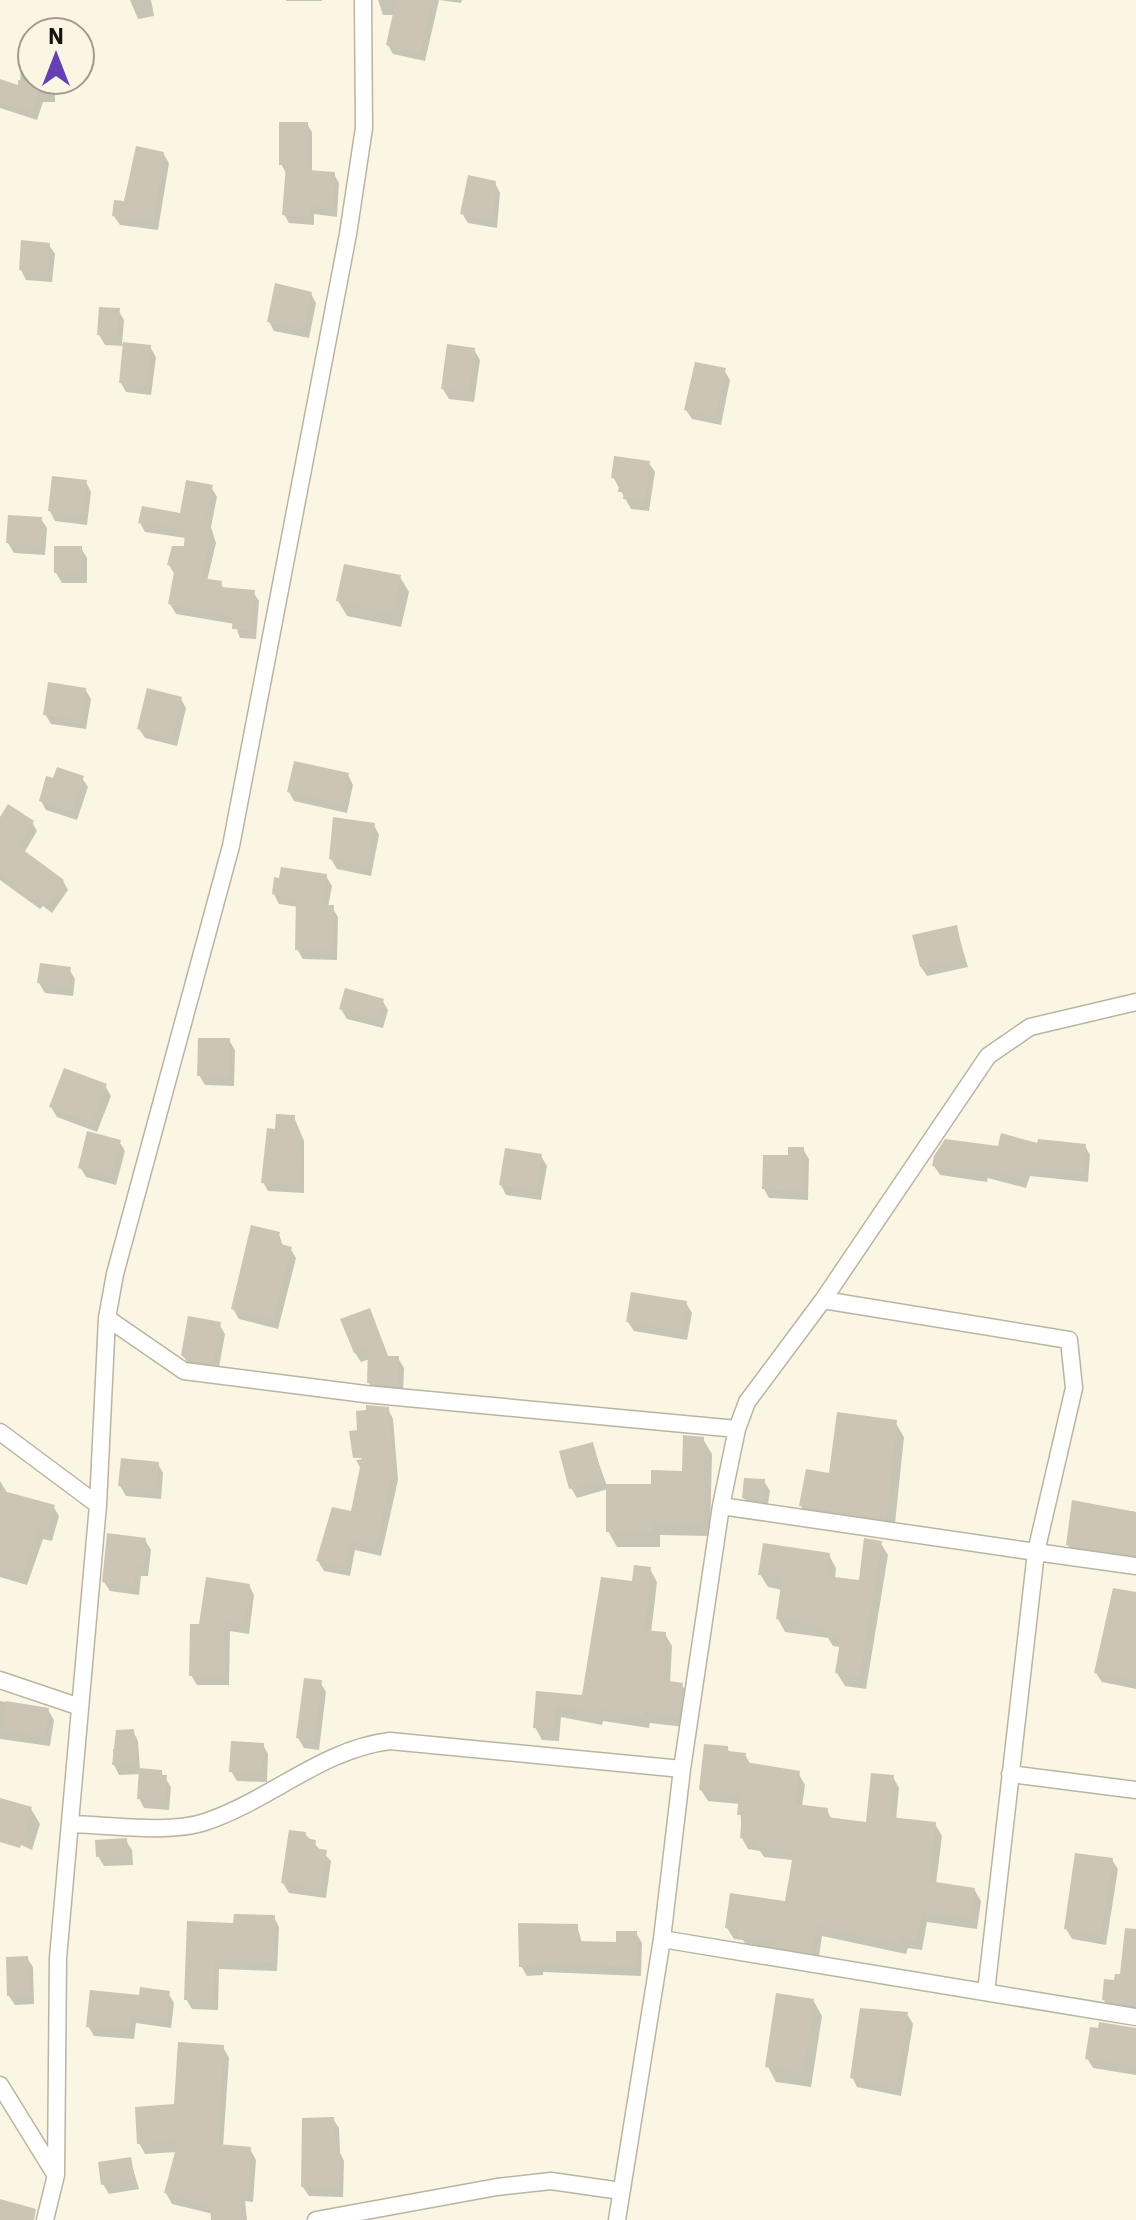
<svg xmlns="http://www.w3.org/2000/svg" width="1136" height="2220" viewBox="0 0 1136 2220" font-family="'IBM Plex Sans',sans-serif">
<rect width="100%" height="100%" fill="#fbf5e3"/>
<path fill="#0003" d="M130 0H151L154 16 138 19Z
M286 0H322V1H286Z
M378 0H462L461 3 439 0 425 61 393 54 388 45 394 15H383Z
M28 46H32V80H55V102H43L37 120 0 108V81L20 87 21 59H28Z
M307 124 312 132V172L334 174 339 183 337 217 314 214V225L289 223 284 214 286 173 281 164Z
M163 153 169 163 158 230 120 225 114 216Z
M495 183 500 193 497 228 468 223 462 213Z
M49 245 55 254 52 282 26 280 21 270Z
M311 294 316 303 309 338 274 331 269 321Z
M118 310 124 320 122 344 150 347 156 357 151 395 126 392 121 383 125 346 105 345 99 335Z
M474 350 480 360 474 402 449 399 443 389Z
M724 370 730 380 721 425 692 419 686 410Z
M649 463 655 472 649 511 631 509 613 477Z
M86 482 91 492 87 525 55 521 50 511Z
M211 487 217 497 211 527 216 543 207 581 221 583 224 590 253 592 259 601 256 639 240 638 235 624 176 614 170 604 175 575 169 565 185 548 186 538 145 532 140 523 181 516Z
M41 519 47 528 45 555 14 553 8 543Z
M81 548 87 558V583H62L56 573Z
M400 577 409 592 401 627 347 616 338 601Z
M85 689 91 699 86 729 51 724 45 714Z
M181 699 186 708 177 746 145 738 139 729Z
M348 775 353 785 347 813 294 801 289 792Z
M82 778 88 787 77 820 46 810 41 801Z
M0 818 32 822 37 831 24 853 63 881 68 890 52 913 43 906 40 909 0 880Z
M374 825 379 835 371 876 337 869 331 859Z
M326 876 332 886 328 907H332L338 917 337 960 303 959 297 949 298 907 279 904 274 894Z
M956 927 968 967 927 976 921 967Z
M69 969 75 979 73 996 45 993 39 983Z
M382 1000 388 1010 383 1028 347 1019 341 1009Z
M229 1040 235 1050 234 1086 205 1085 199 1075Z
M105 1086 111 1096 97 1132 57 1117 51 1107Z
M294 1117 304 1141V1193L268 1191 263 1182 277 1131Z
M119 1141 125 1151 116 1185 86 1177 80 1167Z
M1085 1146 1090 1155 1088 1182 1030 1176 1026 1188 988 1178 987 1182 940 1175 934 1166 1000 1148Z
M803 1149 809 1159 808 1200 769 1198 764 1189 790 1157Z
M541 1156 547 1166 541 1200 506 1195 501 1185Z
M279 1234 283 1246 290 1248 296 1258 278 1329 239 1319 233 1309Z
M686 1303 692 1313 687 1340 634 1331 628 1322Z
M369 1311 389 1358H398L404 1368 403 1395 375 1392 369 1383 370 1359 361 1362 355 1353 343 1320Z
M219 1324 225 1334 218 1373 189 1365 183 1355Z
M388 1409 393 1419 398 1480 381 1556 355 1550 350 1576 324 1571 318 1561 352 1514 361 1469 356 1460 372 1458H355L359 1432Z
M895 1422 904 1437 894 1533 810 1521 801 1506 830 1475Z
M703 1439 712 1454 710 1536 660 1535V1547H617L608 1531V1489L577 1498 571 1488 592 1444 607 1486H653L684 1473Z
M158 1464 163 1473 161 1499 126 1496 120 1486Z
M0 1481 8 1494 53 1506 59 1516 52 1541 43 1539 27 1585 0 1577Z
M764 1481 770 1491 767 1510 750 1507 744 1498Z
M1074 1503 1136 1512V1568L1075 1558 1068 1545Z
M145 1540 151 1550 148 1576H141L139 1595 110 1591 104 1582Z
M880 1542 888 1555 866 1689 845 1686 837 1673 841 1647 833 1646 828 1638 785 1632 778 1619 782 1590 768 1587 760 1574 829 1555 836 1568 835 1579 860 1582Z
M650 1569 657 1582 651 1633 665 1634 672 1646 670 1683 682 1685 689 1697 684 1727 650 1723 649 1728 603 1721 602 1725 561 1717 559 1741 542 1740 535 1727 537 1693 584 1697 633 1583Z
M249 1585 254 1595 249 1634 230 1631 229 1685H197L191 1675 201 1626Z
M1136 1594V1689L1102 1682 1096 1673Z
M320 1682 326 1692 319 1750 304 1748 298 1738Z
M0 1701 48 1710 54 1720 50 1746 0 1739Z
M133 1731 138 1741 140 1770 161 1772 171 1787 169 1810 144 1808 139 1798 141 1774 119 1775 114 1765 113 1749H119Z
M263 1745 268 1754 267 1782 237 1781 231 1771Z
M727 1748 730 1753 745 1755 751 1765 798 1773 805 1785 802 1807 827 1810 832 1820 868 1824 893 1777 899 1788 896 1820 935 1824 942 1836 936 1884 974 1889 981 1901 977 1929 927 1922 922 1950 908 1948 906 1954 822 1936 818 1963 747 1947 743 1940 734 1939 727 1928 787 1903 792 1860 764 1857 760 1851 748 1849 742 1838 740 1804 708 1801 701 1790Z
M0 1800 31 1809 40 1824 32 1850 0 1835Z
M305 1834 331 1861 326 1898 289 1893 283 1883Z
M126 1841 132 1850 133 1865 104 1866 98 1856Z
M1112 1860 1118 1869 1106 1945 1072 1939 1066 1929Z
M274 1917 279 1927 277 1971 219 1969 218 2010 192 2009 186 1999 235 1925Z
M577 1926 582 1943 618 1944 636 1933 642 1943 641 1976 543 1972V1975L527 1976 521 1966Z
M27 1958 33 1967 34 2004 15 2005 9 1996Z
M1136 1960V2015L1109 2010 1104 2000Z
M168 1993 174 2003 171 2028 136 2023 134 2039 94 2036 88 2026 141 1997Z
M813 2000 822 2016 811 2087 776 2082 768 2067Z
M907 2014 913 2024 901 2096 857 2087 852 2077Z
M1136 2029V2075L1093 2068 1087 2058Z
M223 2047 229 2058 223 2147 250 2149 256 2160 253 2202 245 2201 247 2220H213V2214L172 2204 166 2193 177 2152 145 2154 139 2143 176 2106Z
M333 2119 339 2128 340 2153 344 2161 343 2197 309 2196 303 2187Z
M130 2159 139 2189 109 2194 103 2184Z"/>
<path fill="#ccc5b5" d="M396 0H432L420 53 386 45Z
M0 79 18 85V80H42L32 111 0 102Z
M279 122H308V170L335 172 333 209 310 206V217L282 215 286 165H279Z
M136 146 164 152 153 221 112 216 114 200 124 201Z
M468 175 496 181 493 219 460 214Z
M21 240 50 243 47 273 19 270Z
M275 283 312 292 304 329 267 322Z
M99 307 120 308 117 337 97 335Z
M123 342 151 345 147 386 119 383Z
M447 344 475 348 469 393 441 389Z
M695 362 726 368 716 417 684 410Z
M614 456 650 461 645 502 623 499 624 492H618L620 479 611 478Z
M52 476 87 480 82 516 48 511Z
M186 480 213 485 206 519 209 520 208 530 212 531 201 578 222 581 221 587 255 590 251 630 232 629 233 616 168 604 175 567 167 565 172 546H184L185 529 138 523 142 506 180 513Z
M8 515 42 517 41 546 6 543Z
M54 546H82V574L54 573Z
M344 564 401 575 393 613 336 601Z
M48 682 86 688 82 720 43 715Z
M147 688 182 697 172 738 137 729Z
M294 761 349 773 342 804 287 792Z
M57 767 84 776 72 811 39 801 46 776 53 778Z
M8 804 34 821 18 846 64 880 46 905 37 898 35 901 0 875V817Z
M333 817 375 823 366 867 329 859Z
M281 867 327 874 323 905H334L333 951 295 950 296 898 272 894 274 877 279 878Z
M957 925 964 958 920 967 912 935Z
M40 963 71 967 68 987 37 983Z
M345 988 384 999 378 1020 339 1009Z
M198 1038H230L229 1076H197Z
M64 1068 107 1084 92 1123 49 1107Z
M276 1114 295 1115V1130L300 1131 299 1153H302L300 1185 261 1183 267 1128 275 1129Z
M87 1131 121 1140 111 1176 78 1168Z
M1001 1133 1037 1143 1038 1139 1086 1144 1083 1173 1025 1167 1021 1179 983 1169 982 1173 932 1166 934 1156 945 1139 998 1146Z
M788 1147H804L803 1191 762 1189 763 1155H788Z
M505 1148 542 1154 536 1192 499 1185Z
M251 1225 280 1232 277 1243 292 1247 273 1320 231 1309Z
M631 1292 687 1301 682 1331 626 1322Z
M370 1308 388 1356H399L398 1386 367 1383 368 1348 354 1353 340 1319Z
M188 1316 221 1322 213 1364 187 1360 181 1355Z
M366 1405 389 1407 393 1469 376 1547 350 1541 345 1567 316 1561 332 1507 351 1511 362 1457 353 1458 349 1431 357 1430 356 1411 366 1410Z
M837 1412 897 1420 886 1519 799 1506 806 1469 829 1473Z
M683 1435 704 1437 703 1522 652 1521V1532H606V1484H651V1470L682 1471Z
M593 1442 603 1480 569 1489 559 1451Z
M121 1458 159 1462 156 1490 118 1486Z
M744 1478 765 1479 763 1501 742 1498Z
M0 1490 55 1505 47 1532 38 1530 22 1577 0 1569Z
M1072 1500 1136 1512V1555L1066 1545Z
M107 1533 146 1538 143 1567H136L134 1586 102 1582Z
M864 1538 882 1541 859 1677 835 1673 841 1635 823 1633 824 1626 776 1619 782 1578 758 1575 763 1543 830 1553 827 1576 859 1580Z
M634 1565 651 1567 644 1630 666 1632 663 1680 683 1683 678 1716 643 1711V1716L597 1709 596 1714 555 1706 553 1729 533 1728 536 1691 582 1695 601 1577 632 1581Z
M206 1577 250 1584 244 1625 225 1622V1676H189L190 1624H199Z
M1113 1588 1136 1592V1681L1094 1673Z
M304 1678 322 1680 314 1741 296 1738Z
M6 1701 49 1708 45 1737 2 1731Z
M134 1729 136 1764 112 1765 116 1730Z
M231 1741 264 1743 262 1773 229 1772Z
M704 1744 728 1746V1751L746 1753 745 1762 800 1771 795 1804 828 1808 827 1817 866 1822 871 1773 894 1775 890 1817 936 1822 929 1881 975 1888 971 1918 922 1912 916 1940 902 1937 900 1944 816 1925 812 1953 773 1946 774 1941 738 1936 739 1930 725 1928 730 1893 785 1901 793 1855 792 1850 756 1846V1840L740 1838 742 1815H737L739 1794 699 1790Z
M139 1768 162 1770V1775H167L165 1801 137 1799Z
M0 1798 32 1807 20 1848 0 1842Z
M289 1830 306 1832 305 1838 316 1840 315 1848 327 1850 321 1889 281 1883Z
M127 1838 128 1855 96 1857 95 1840Z
M1075 1853 1113 1858 1101 1936 1064 1929Z
M234 1914 275 1915 273 1962 215 1960 213 2000H184L187 1921 233 1923Z
M518 1923 578 1924 577 1941 616 1942V1931H637V1967L538 1963V1966L519 1967Z
M1125 1928 1136 1929V2006L1102 2000 1104 1979 1114 1980 1115 1974H1120Z
M28 1956 30 1995 7 1996 6 1957Z
M140 1987 170 1991 166 2019 131 2014 130 2030 86 2027 90 1990 139 1995Z
M776 1993 814 1999 803 2073 765 2067Z
M860 2008 908 2012 896 2088 850 2078Z
M1099 2022 1136 2028V2066L1085 2059 1090 2027 1098 2028Z
M178 2042 224 2045 218 2144 251 2147 248 2192 240 2191 243 2220H211L210 2205 164 2193 178 2141 137 2144 135 2107 174 2104Z
M334 2117 336 2149H340L339 2188 301 2187 302 2118Z
M131 2157 135 2180 101 2185 98 2162Z
M0 2199 36 2209 34 2220H0Z"/>
<g fill="none" stroke-linecap="round" stroke-linejoin="round">
<defs>
<path id="minor" d="M107 1318 184 1371 365 1394 737 1429
M0 1432 98 1505
M721 1506 1036 1552 1074 1388 1069 1340 823 1300
M0 1680 80 1707
M1010 1774 1136 1790
M70 1824C108 1825 169 1834 205 1822 269 1801 322 1749 390 1741L682 1769
M662 1939 1136 2017
M986 1992 1036 1552 1136 1566
M0 2085 55 2174
M45 2220 56 2175 58 1958 98 1505 107 1318 115 1274 231 846 348 234 364 128 363 0
M316 2220 497 2187 551 2181 621 2191
M617 2220 662 1939 682 1769 721 1506 737 1429 747 1402 823 1300 988 1056 1030 1027 1136 1002"/>
</defs>
<use href="#minor" stroke="#bab4a3" stroke-width="19"/>
<use href="#minor" stroke="#fff" stroke-width="16"/>
</g>
<g transform="translate(56 56)"><circle r="38" fill="#fbf5e3" stroke="#a09b8e" stroke-width="2"/>
<path d="M0-6L14 30L0 20L-14 30Z" fill="#663fb7"/>
<text y="-12" font-size="22" font-weight="bold" text-anchor="middle" fill="#17150f">N</text>
</g>
</svg>
